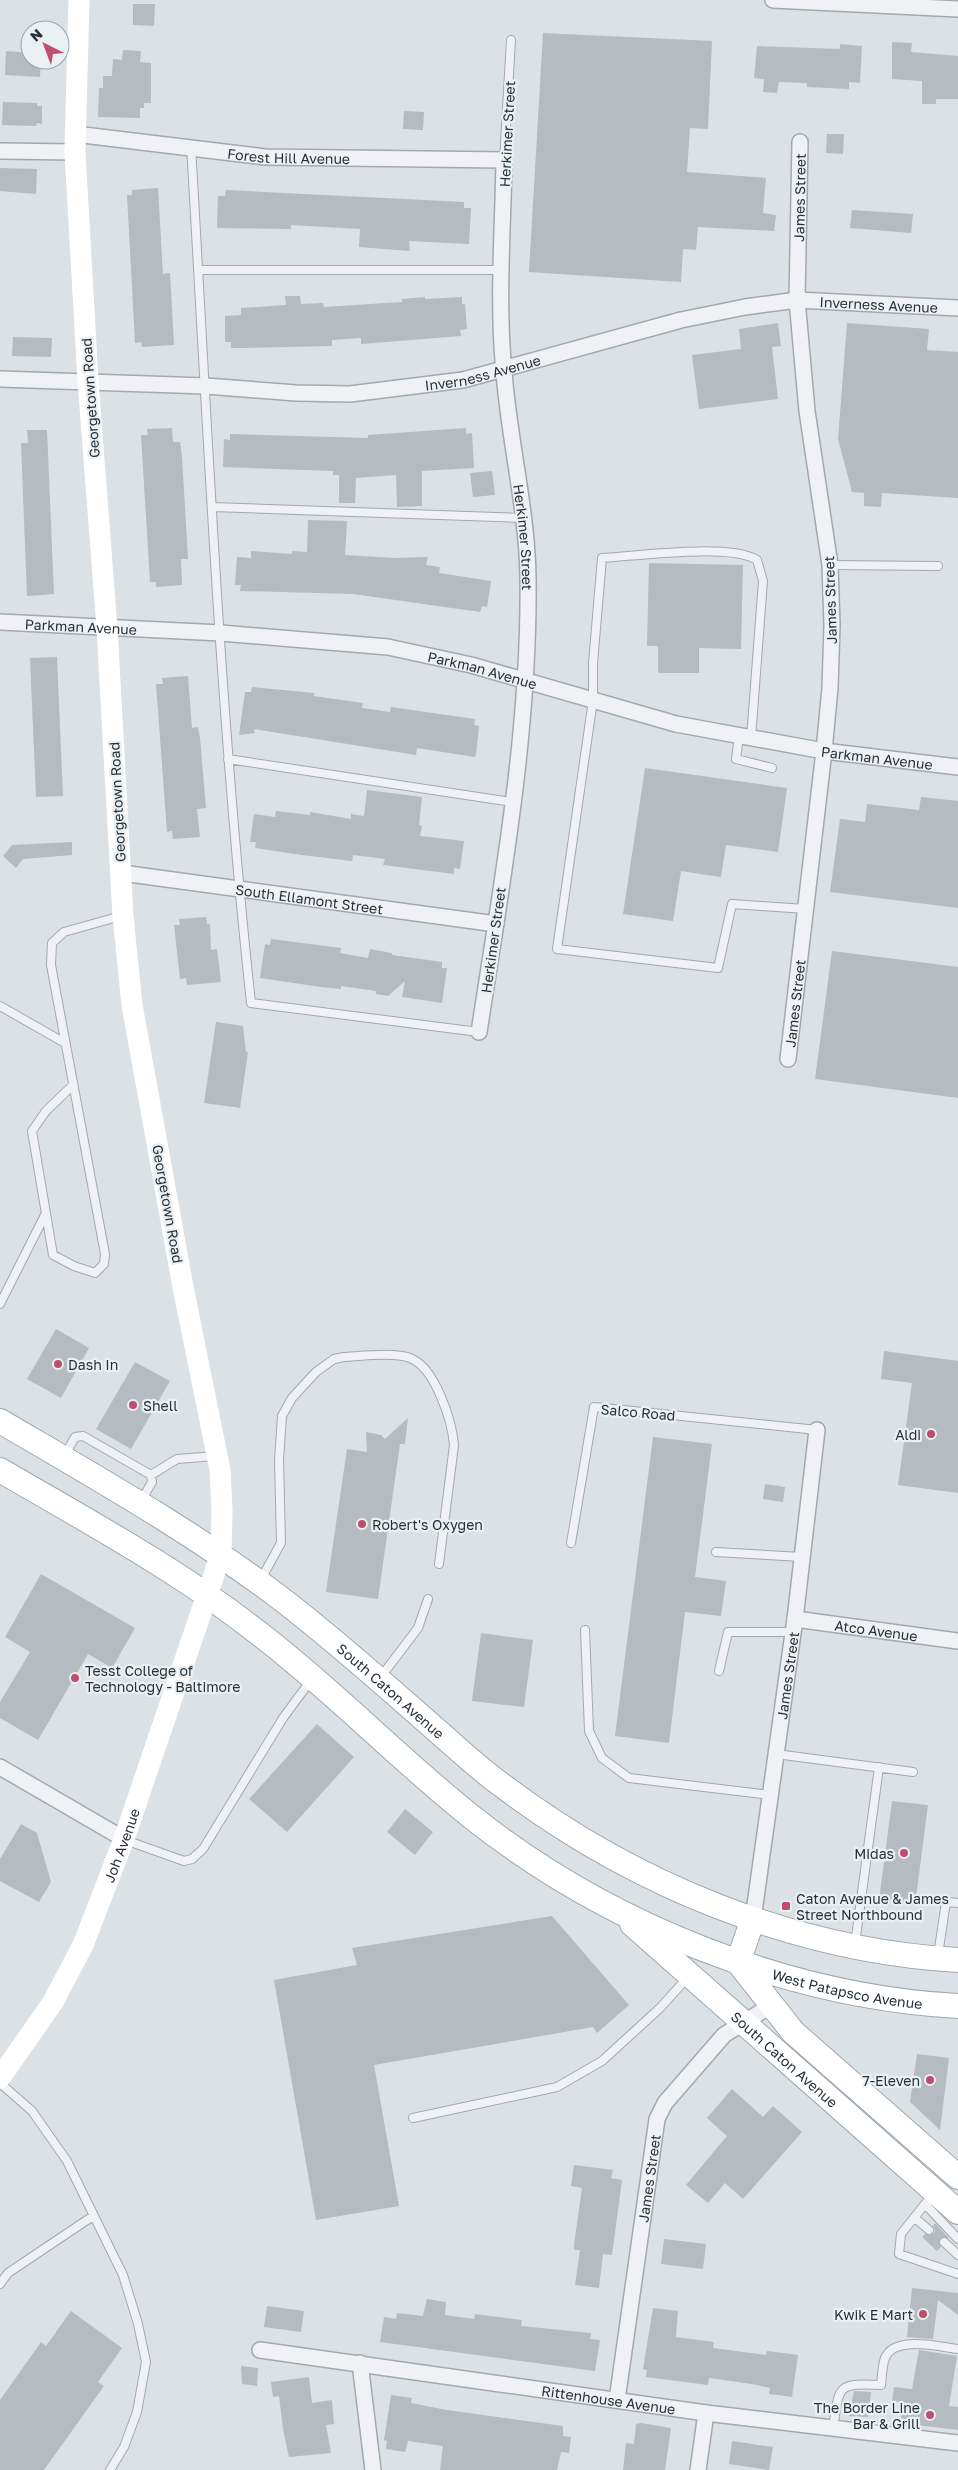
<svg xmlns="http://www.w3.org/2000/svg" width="958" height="2470" viewBox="0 0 958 2470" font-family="'Golos Text',sans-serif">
<rect width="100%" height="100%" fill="#dce1e5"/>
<path fill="#b4bbc1" d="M133 4H155L154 26 133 25Z
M543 33 712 41 708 129 690 128 687 172 766 178 763 213 776 215 774 231 698 227 696 250 683 249 681 282 529 272Z
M892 42 912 43 911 52 958 56V99H936V104H922V81L892 79Z
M840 44 862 46 860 83 849 82V89L807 87V83L779 82 777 93 763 92 764 79 754 78 757 46 840 49Z
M123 50 141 51 140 62 151 63V103H144V108H140V118L98 117 99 88H103V76H112L113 59 122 60Z
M6 51 30 53V60H41L40 77 5 75Z
M3 102 37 103V106H42V124L37 123 36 126 2 125Z
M404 111 424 112 423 130 403 129Z
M827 134H844L843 154 826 153Z
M0 168 37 169 36 194 0 191Z
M158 188 163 274 170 273 174 345 142 347 141 342 135 343 127 195H132V190Z
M226 190 464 202V208H471L469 244 409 241 410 251 359 247 360 229 291 225V229L217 228 218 196H225Z
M852 210 913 214 911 233 850 228Z
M285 296H300L301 304 323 303 324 307 402 302V299L425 297V299L462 297V304H465L467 329 460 330 461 336 361 344V338L332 340V346L244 348H231V342H225V316L241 315V308L286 305Z
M778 323 781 346 772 347 778 399 699 409 692 355 741 349 739 329Z
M847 323 929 329 927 350 958 352V498L882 493 881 507 864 506V493L852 492 838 439Z
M13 337 52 338 51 357 12 356Z
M172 428 173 442H180L182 457 188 559H181L182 585 156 587V582H150L141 435H148L147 429Z
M466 428V434L472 433 474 468 422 471V506L397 507 396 475 356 478 355 503H339V475H333V471L223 467 224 439 230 440V434L368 438V435Z
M27 430H47L54 594 27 596 21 443H28Z
M492 471 495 495 473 497 470 473Z
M308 520 347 521 345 555 395 558 428 557 426 565 440 567 439 573 491 581 487 607 482 606 480 612 353 594 240 591 241 585H235L237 557 251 558V551L292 554V551L307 552Z
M649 563 743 565 741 649 699 648V673H658V646H647Z
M57 657 63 796 36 797 30 658Z
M188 676 192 728 198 727 200 738 206 808 197 809 200 837 173 839 172 831 167 832 156 684H163L162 678Z
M252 687 314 693V696L363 703 362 708 390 712 391 707 475 719 474 725 479 726 476 754 475 757 417 748 416 755 254 729 255 733 239 735 245 692H251Z
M645 768 787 788 778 852 726 845 721 877 681 871 673 921 623 914Z
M367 790 422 797 419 825 422 826 420 836 464 841 460 869 454 868V874L383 865 385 859 370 857 353 855 352 861 302 855 255 848 256 842H250L254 814 275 817 276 811 310 815V812L351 819V814L364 816Z
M921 797 958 801V908L830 892 840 819 865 822 867 804 919 810Z
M72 842V855L23 859 16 868 3 856 12 845Z
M206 917 207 924H210L211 950 217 949 221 982 187 985 186 978 180 979 174 925H180L179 919Z
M271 939 341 948 340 953 368 958 370 949 392 953V955L442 962V968H447L442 1003 402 997 405 981 388 996 376 994V991L341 986V989L321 987 260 978 265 944 270 945Z
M832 951 958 967V1098L815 1079Z
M216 1022 243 1026 246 1052H248L240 1108 204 1103Z
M56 1329 89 1348 61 1398 27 1379Z
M884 1351 958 1361V1493L898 1485 912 1383 881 1379Z
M135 1362 170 1381 131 1449 96 1429Z
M408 1418 405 1444H400L378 1599 326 1592 347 1449 367 1452 366 1432 381 1435 385 1439Z
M653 1437 712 1444 695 1577 726 1581 721 1616 685 1612 669 1743 615 1736Z
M765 1484 785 1487 783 1502 763 1499Z
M41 1574 135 1628 112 1668 88 1654 38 1740 0 1718V1702L30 1652 5 1637Z
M481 1633 533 1640 524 1707 472 1701Z
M317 1724 354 1757 287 1832 249 1799Z
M892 1801 928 1805 915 1905 879 1900Z
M405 1809 433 1832 415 1855 387 1832Z
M21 1824 37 1833 51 1882 39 1902 0 1881V1859Z
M552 1916 629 2005 597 2033 593 2027 374 2065 399 2206 316 2220 274 1980 357 1965 352 1948Z
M917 2054 949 2058 940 2130 910 2102Z
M732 2089 763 2117 773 2106 802 2132 743 2199 725 2183 708 2203 686 2185 727 2136 707 2118Z
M574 2165 613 2170 611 2178 622 2180 612 2255 603 2254 599 2288 575 2285 580 2250H574V2245L582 2188 571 2186Z
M935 2223 949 2238H940L939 2243 941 2247 937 2251 922 2237 925 2234H933L935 2231 933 2226Z
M664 2239 706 2244 703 2269 661 2264Z
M912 2288 958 2293V2315L938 2300 933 2339 907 2337Z
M427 2299 446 2302 445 2315 474 2319 475 2314 522 2320 521 2326 591 2333 590 2339 600 2340 595 2371 380 2342 384 2317 396 2319 397 2313 423 2316Z
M267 2306 304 2311 301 2332 264 2327Z
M653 2308 678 2311 676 2337 714 2342 713 2348 766 2355 767 2351 798 2355 792 2397 769 2394 770 2388 752 2384 709 2378 708 2385 646 2377 647 2370 643 2369Z
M71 2311 122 2348 98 2382 104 2386 44 2470H0V2400L41 2342 46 2346Z
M919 2350 957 2356 949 2406 958 2407V2430L900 2423 903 2402 892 2401 894 2387 912 2389Z
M241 2366 258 2368 257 2386 242 2384Z
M309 2377 312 2403 332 2400 334 2424 326 2425 331 2453 289 2457 283 2429 279 2396 273 2397 271 2382Z
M854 2391 871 2392 868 2417 849 2416Z
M391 2395 412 2398 411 2403 447 2410 563 2426V2436L571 2437 569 2453 561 2452 557 2470H440L443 2446 408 2441 405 2452 386 2449 387 2441 384 2440Z
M641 2423 671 2428 665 2470H623L626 2443 634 2444 636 2424Z
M732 2441 773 2447 769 2470 729 2464Z"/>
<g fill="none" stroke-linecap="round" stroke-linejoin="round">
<defs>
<path id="lane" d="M191 146C208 432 220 718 251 1003L479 1032
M504 160 511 40
M198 270H502
M213 507 522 518
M830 565 938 566
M739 736 736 759 772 768
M751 738 763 581 757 560C729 543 637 556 602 558L593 663V700L557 949 718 968 732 904 806 909
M228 759 512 802
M0 1006 65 1043
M73 1085 46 1111 32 1131 53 1255 74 1266 95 1273 104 1264 105 1254 51 965 52 943 64 932 121 916
M0 1304 46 1213
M65 1455 75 1437 83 1436 151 1475 152 1482 141 1501
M151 1475 177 1459 216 1456
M571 1543 594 1407 817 1430
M716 1552 802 1557
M260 1581 281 1543 279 1460 282 1416 292 1398 316 1372 334 1359 344 1357C362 1356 395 1352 410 1358 435 1367 452 1421 454 1445L439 1564
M585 1630 589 1731 602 1758 629 1778 770 1795
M719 1671 728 1632H793
M380 1678 418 1628 428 1599
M776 1754 913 1772
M125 1840 184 1861 192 1859 203 1849 283 1718 311 1680
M855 1944 879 1767
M938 1955 946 1902 958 1903
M0 2083 32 2111 67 2161 123 2275 138 2324 146 2362 137 2412 124 2447 110 2470
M413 2118 557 2087 602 2061 660 2008 688 1977
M933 2194 901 2234 899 2254 958 2274
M925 2204 958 2239
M915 2218 929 2230
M944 2242 958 2255
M0 2284 8 2273 93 2216
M833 2428C840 2386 835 2383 881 2385 882 2377 882 2366 885 2358 894 2335 940 2347 958 2349"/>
<g id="street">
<path d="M773 0 958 9"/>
<path id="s1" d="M75 134 265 157 504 160C503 230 497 302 504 372 509 440 527 509 528 577 530 730 502 882 479 1032"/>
<path d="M0 151 75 152"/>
<path id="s2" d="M0 379 206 386 296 393 350 394 463 380 681 320 745 307 797 300 958 308"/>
<path id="s3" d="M0 622 221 633 388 647 471 665 676 724 824 751 958 767"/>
<path id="s4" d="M122 873 496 924"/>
<path id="s5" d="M788 1059 824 751 830 688 832 625 830 565 807 411 797 300 800 142"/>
<path id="s6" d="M795 1619 958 1641"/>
<path d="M0 1767 124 1839"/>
<path id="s7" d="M753 1919 795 1619 817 1430"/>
<path id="s8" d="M260 2350 706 2413 958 2443"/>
<path d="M360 2363 373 2470"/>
<path id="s9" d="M617 2400 657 2119 665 2103 724 2035 770 2006"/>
<path d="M698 2470 706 2413"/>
</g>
<g id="primary">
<path id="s11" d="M0 1421C97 1478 195 1533 284 1601 336 1641 385 1685 434 1728 457 1748 479 1769 503 1786 633 1884 795 1951 958 1960"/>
<path id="s12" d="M0 1470C89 1522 180 1571 261 1635 335 1692 400 1760 473 1818 607 1924 787 1997 958 2006"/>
<path id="s13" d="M632 1924 958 2212"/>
<path d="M738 1962 793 2032 958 2177"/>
<path d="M738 1962 753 1919"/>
</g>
</defs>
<use href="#lane" stroke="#a2a9ae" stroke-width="10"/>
<use href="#street" stroke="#a2a9ae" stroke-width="18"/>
<use href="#primary" stroke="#9da7af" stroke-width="26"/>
<use href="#lane" stroke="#eff1f4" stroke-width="8"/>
<use href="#street" stroke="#eff1f4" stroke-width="15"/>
<path stroke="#fff" stroke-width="21" id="s10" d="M0 2078 53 2002 83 1945 124 1839 221 1554 222 1511 220 1470 183 1287 132 1005 123 916 107 628 88 381 75 152 79 0"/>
<use href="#primary" stroke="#fff" stroke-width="24"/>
</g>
<g fill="#bf4d6f" stroke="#ebf0f3" stroke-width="2">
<circle cx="58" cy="1364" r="5"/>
<circle cx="133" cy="1405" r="5"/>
<circle cx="931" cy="1434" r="5"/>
<circle cx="362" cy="1524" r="5"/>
<circle cx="75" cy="1678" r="5"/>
<circle cx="904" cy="1853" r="5"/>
<rect x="781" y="1901" width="10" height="10" rx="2.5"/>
<circle cx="930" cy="2080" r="5"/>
<circle cx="923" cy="2314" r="5"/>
<circle cx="930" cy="2415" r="5"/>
</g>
<g text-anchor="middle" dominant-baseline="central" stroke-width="4.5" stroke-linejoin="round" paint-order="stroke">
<g font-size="14" fill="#28313a" stroke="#ebf0f3">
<text transform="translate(507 134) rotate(-87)">Herkimer Street</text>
<text stroke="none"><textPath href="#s1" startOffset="215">Forest Hill Avenue</textPath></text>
<text stroke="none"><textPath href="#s5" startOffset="866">James Street</textPath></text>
<text stroke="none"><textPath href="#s2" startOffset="890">Inverness Avenue</textPath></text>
<text stroke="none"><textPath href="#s2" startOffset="485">Inverness Avenue</textPath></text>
<text transform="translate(90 398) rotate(-94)">Georgetown Road</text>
<text stroke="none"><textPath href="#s1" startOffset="809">Herkimer Street</textPath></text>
<text transform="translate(830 600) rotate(-92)">James Street</text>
<text stroke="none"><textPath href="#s3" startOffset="81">Parkman Avenue</textPath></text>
<text stroke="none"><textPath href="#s3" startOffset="486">Parkman Avenue</textPath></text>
<text stroke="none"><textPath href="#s3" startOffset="891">Parkman Avenue</textPath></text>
<text transform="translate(117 802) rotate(-93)">Georgetown Road</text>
<text stroke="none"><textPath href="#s4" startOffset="189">South Ellamont Street</textPath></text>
<text transform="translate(493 940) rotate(-82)">Herkimer Street</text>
<text stroke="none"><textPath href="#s5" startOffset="56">James Street</textPath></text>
<text transform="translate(168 1204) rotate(80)">Georgetown Road</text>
<text transform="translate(638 1412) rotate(5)">Salco Road</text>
<text stroke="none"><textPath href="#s6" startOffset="82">Atco Avenue</textPath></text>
<text stroke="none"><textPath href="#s7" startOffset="246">James Street</textPath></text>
<text stroke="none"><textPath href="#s11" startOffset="476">South Caton Avenue</textPath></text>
<text stroke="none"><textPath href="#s10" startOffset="264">Joh Avenue</textPath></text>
<text stroke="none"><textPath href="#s12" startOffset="1005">West Patapsco Avenue</textPath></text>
<text stroke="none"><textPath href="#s13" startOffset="204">South Caton Avenue</textPath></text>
<text stroke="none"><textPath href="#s9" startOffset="224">James Street</textPath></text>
<text stroke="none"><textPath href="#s8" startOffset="352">Rittenhouse Avenue</textPath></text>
</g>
<g font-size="14" fill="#28313a" stroke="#ebf0f3" text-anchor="start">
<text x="68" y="1364">Dash In</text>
<text x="143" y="1405">Shell</text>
<text x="921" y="1434" text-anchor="end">Aldi</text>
<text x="372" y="1524">Robert's Oxygen</text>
<text x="85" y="1670">Tesst College of<tspan x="85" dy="16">Technology - Baltimore</tspan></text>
<text x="894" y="1853" text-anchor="end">Midas</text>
<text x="796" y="1898">Caton Avenue &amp; James<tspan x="796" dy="16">Street Northbound</tspan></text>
<text x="920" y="2080" text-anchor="end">7-Eleven</text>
<text x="913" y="2314" text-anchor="end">Kwik E Mart</text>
<text x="920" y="2407" text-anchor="end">The Border Line<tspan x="920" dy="16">Bar &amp; Grill</tspan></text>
</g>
</g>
<g transform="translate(45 45) rotate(318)"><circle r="24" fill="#ebf0f3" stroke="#9da4a9"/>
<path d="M0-4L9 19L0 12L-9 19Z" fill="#bf4d6f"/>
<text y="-8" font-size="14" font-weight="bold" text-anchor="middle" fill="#28313a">N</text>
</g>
</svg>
